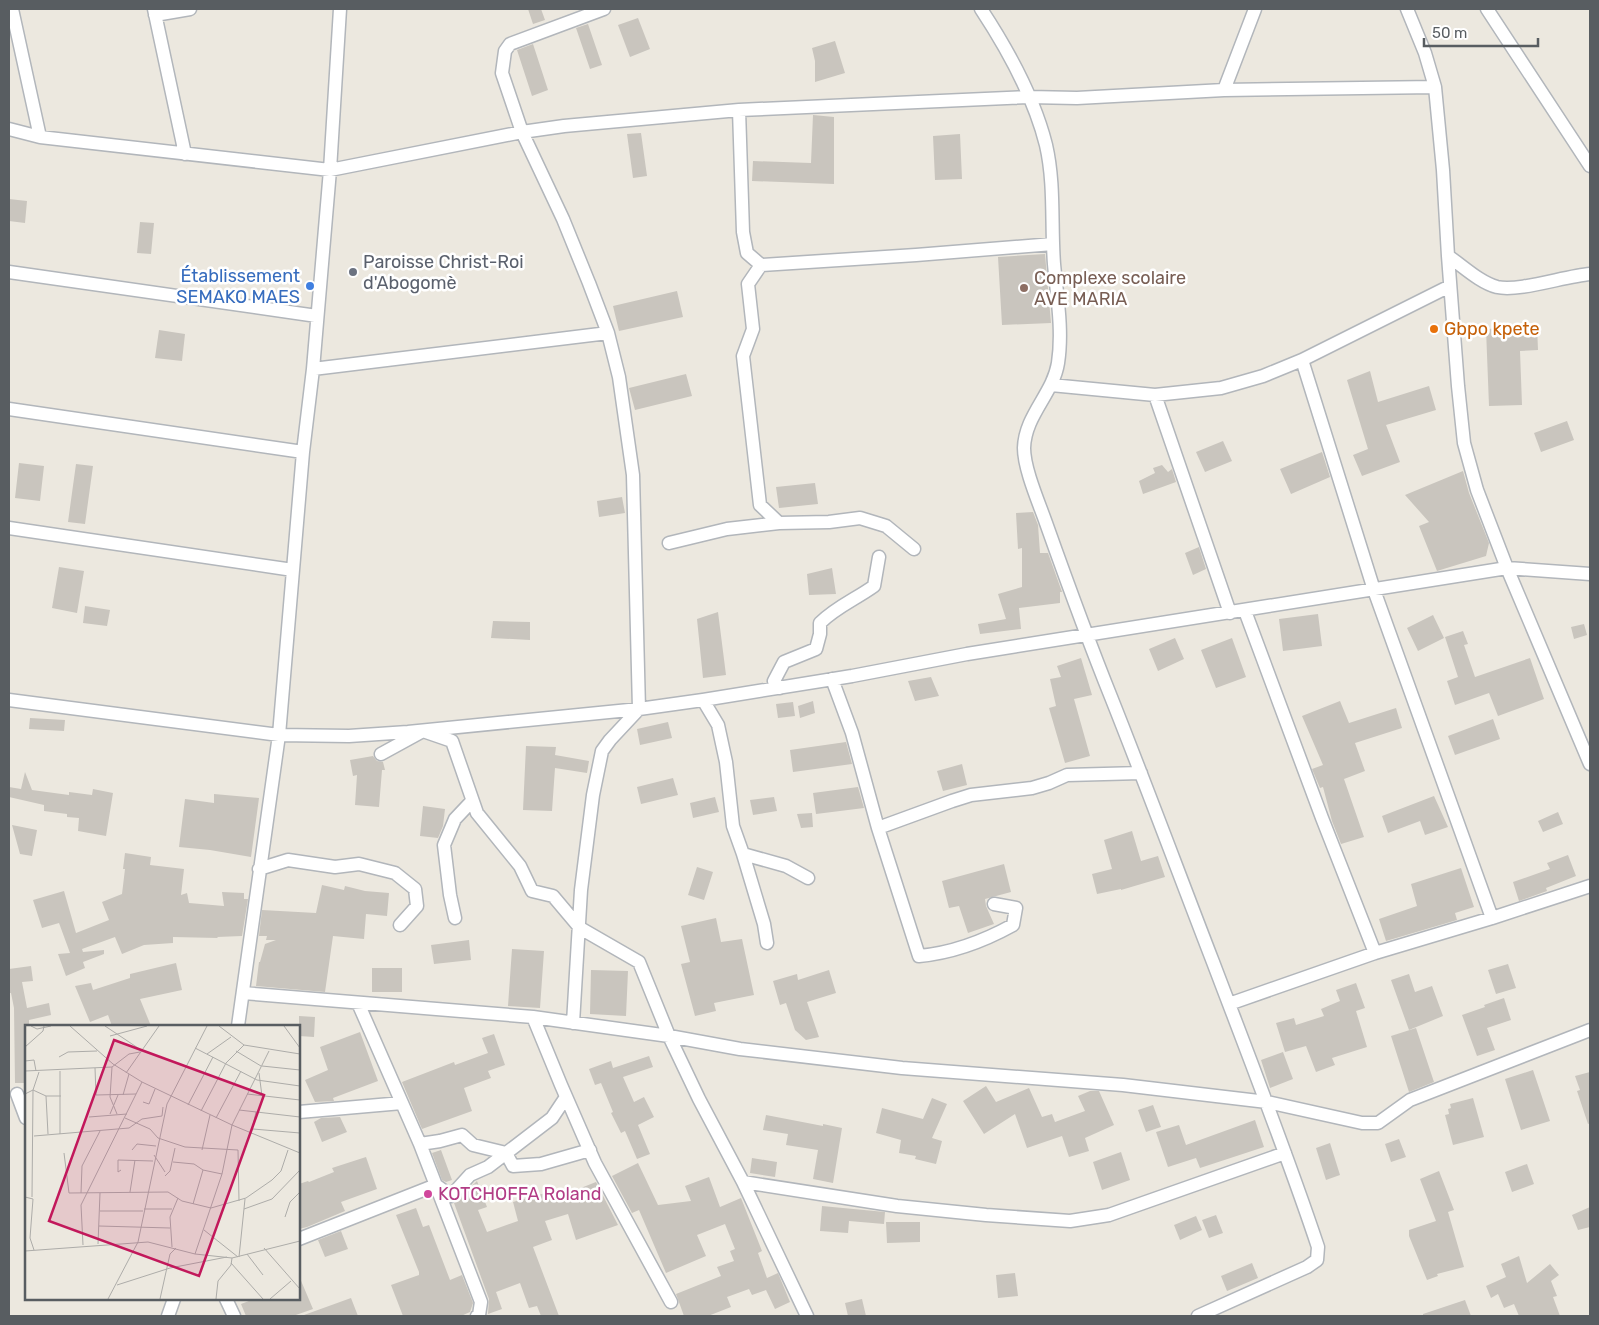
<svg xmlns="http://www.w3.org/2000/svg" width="1599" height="1325" viewBox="0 0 1599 1325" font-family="Rubik,sans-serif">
<rect width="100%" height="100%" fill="#ece8df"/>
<path fill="#c9c5be" d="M528 9H541L545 20 533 24Z
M638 18 650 49 630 57 618 25Z
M588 24 602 65 590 69 576 28Z
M835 41 845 73 815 82V61L812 48Z
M533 44 548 90 532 96 517 50Z
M813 115 834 117V184L752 181 753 161 811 163Z
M641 133 647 176 633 178 627 134Z
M960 134 962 179 935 180 933 136Z
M9 199 27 201 25 223 9 221Z
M140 222 154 223 151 254 137 253Z
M1045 254 1051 323 1002 325 998 257Z
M677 291 683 317 619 331 613 306Z
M1537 326 1538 350 1520 351 1522 405 1489 406 1486 329Z
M159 330 185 334 182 361 155 358Z
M1370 371 1378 402 1429 386 1436 410 1386 425 1400 462 1362 476 1353 455 1368 449 1347 380Z
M686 374 692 396 635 410 629 388Z
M1567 421 1574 440 1541 452 1534 433Z
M1223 441 1232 461 1205 472 1196 452Z
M1322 452 1330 477 1291 494 1280 469Z
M19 463 44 466 40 501 15 498Z
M76 464 93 466 85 524 68 522Z
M1162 465 1168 472 1172 469 1176 482 1143 494 1139 481 1155 473 1153 468Z
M1463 471 1469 493 1489 543 1486 556 1437 571 1419 526 1429 522 1405 495Z
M815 483 818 504 779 508 776 487Z
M622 497 625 513 599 517 597 501Z
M1033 512 1038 525 1040 553H1048L1062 592H1060V603L1019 608 1021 629 980 634 978 624 1006 619 998 594 1022 587V548L1018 549 1016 513Z
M1199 547 1206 569 1193 575 1185 553Z
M59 567 84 571 77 613 52 608Z
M832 568 836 594 809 595 807 574Z
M85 606 110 610 107 626 83 623Z
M718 612 726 675 703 678 697 619Z
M1318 614 1322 646 1283 651 1279 619Z
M1433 615 1444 638 1418 651 1407 628Z
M493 621 530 622V640L491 638Z
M1584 624 1587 635 1574 639 1571 627Z
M1463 631 1468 644 1464 645 1475 677 1530 658 1544 699 1498 716 1489 693 1455 705 1447 681 1458 677 1445 637Z
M1175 638 1184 659 1158 671 1149 649Z
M1232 638 1246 677 1216 688 1201 650Z
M1081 658 1092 695 1074 699 1090 756 1065 763 1049 708 1056 706 1050 679 1061 677 1057 666Z
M931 677 939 696 915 701 908 681Z
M813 701 815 713 800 718 798 706Z
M1340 701 1349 723 1396 708 1402 728 1355 743 1365 771 1344 779 1364 837 1341 844 1332 821 1323 787 1320 788 1312 769 1323 765 1302 716Z
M793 702 795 716 778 718 776 704Z
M30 718 65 720 64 731 29 729Z
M1493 719 1500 739 1455 755 1448 736Z
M668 722 672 738 640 745 637 729Z
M846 742 852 764 793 772 790 750Z
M526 746 556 747 555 755 589 761 587 773 555 768 552 811 523 810Z
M373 756 377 761 383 762 385 770H382L379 807 355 805 357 775 353 776 350 760Z
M962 764 967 785 943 791 937 771Z
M25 772 32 790 69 795V792L92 795 93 789 113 793 106 836 78 831 79 818 67 817V814L44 811V805L9 797V787L21 789Z
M673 778 678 795 641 804 637 787Z
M858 787 864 808 816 814 813 793Z
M214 794 259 798 251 857 210 850 179 847 185 799 214 803Z
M1434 796 1448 827 1425 835 1420 821 1388 833 1382 816Z
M715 797 719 812 693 818 690 803Z
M774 797 777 811 753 815 750 800Z
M423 806 445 809 443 826 438 838 420 836Z
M1558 812 1563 824 1543 832 1538 821Z
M812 813 813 827 801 828 797 814Z
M12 825 37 830 32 856 20 854Z
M1132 831 1141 861 1158 856 1165 877 1121 890V889L1097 894 1092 874 1112 869 1104 840Z
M125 853 151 857 150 865 184 869 181 895 187 893 189 903 224 906 222 892 244 893V899H248L242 936 217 937 218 938 173 937V943L144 945 122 954 115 937 82 949 83 952 104 950V954L83 962 85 968 66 976 58 954 70 953 59 923 42 928 33 900 64 891 76 933 109 920 102 902 122 894 125 869H123Z
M1568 855 1576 876 1546 888 1547 891 1519 901 1513 882 1550 869 1547 863Z
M1004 864 1011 892 985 899 986 906 994 924 968 933 959 906 949 908 942 881Z
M697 867 713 872 704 900 688 895Z
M1461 868 1474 907 1455 913 1457 920 1386 941 1379 919 1417 906 1411 884Z
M322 885 344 890 345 886 365 891 389 893 387 916 366 914 364 939 333 936 325 992 256 986 259 962H260L265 944 276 940H266L267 936H259L262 910 316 913Z
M716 918 721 942 742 939 754 995 714 1003 716 1011 695 1016 681 964 690 962 681 926Z
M469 940 471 960 434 964 431 945Z
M512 949 544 951 540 1008 508 1006Z
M176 963 182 990 140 999 151 1026H112L108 1015 90 1022 75 986 91 983 93 990 130 978V974Z
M1508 964 1516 988 1496 994 1488 970Z
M31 966 33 981 22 982 27 1008 49 1003 51 1015 29 1020V1026H26V1083H15L14 1008 11 993H9V969Z
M372 968H402V992H372Z
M591 970 628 971 626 1016 590 1014Z
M829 970 836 993 807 1002 819 1037 806 1040 795 1030 786 1003 780 1005 773 981 797 974 798 980Z
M1409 974 1415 992 1432 986 1443 1016 1409 1030 1391 980Z
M1356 983 1365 1008 1356 1011 1367 1047 1332 1058 1335 1065 1316 1072 1306 1046 1285 1052 1276 1023 1294 1018 1296 1025 1324 1016 1321 1009 1340 1001 1336 990Z
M1504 998 1511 1020 1487 1028 1495 1050 1477 1056 1462 1015 1485 1007 1484 1005Z
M299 1016 315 1017 314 1037 299 1036Z
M1416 1028 1434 1082 1409 1092 1391 1036Z
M360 1032 378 1081 333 1098 334 1101 315 1102 305 1080 328 1070 320 1047Z
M494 1034 505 1065 488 1071 491 1078 464 1088 472 1111 422 1129 402 1082 454 1062 455 1065 488 1053 482 1038Z
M1283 1052 1293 1079 1270 1088 1261 1060Z
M649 1056 653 1067 623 1077 634 1102 644 1097 654 1117 638 1125 650 1154 637 1159 625 1131 621 1133 611 1113 613 1112 601 1083 595 1085 589 1069 611 1061 613 1068Z
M1533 1070 1550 1121 1521 1130 1505 1079Z
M1590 1072V1123L1588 1124 1577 1091 1580 1090 1575 1076Z
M986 1086 996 1102 1029 1088 1042 1117 1052 1114 1055 1122 1085 1111 1078 1096 1090 1091H1099L1114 1125 1085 1138 1089 1151 1069 1157 1062 1136 1027 1148 1015 1114 984 1134 963 1101Z
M932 1098 947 1104 932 1138 942 1141 936 1164 915 1159 916 1156 899 1153 901 1140 876 1133 882 1108 923 1119Z
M1473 1098 1484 1137 1453 1145 1445 1115 1449 1114 1448 1109 1451 1108 1450 1104Z
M1153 1105 1161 1127 1146 1132 1138 1110Z
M766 1115 823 1126V1124L842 1128 833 1183 813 1179 818 1150 786 1145 788 1134 763 1130Z
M340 1117 347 1132 322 1142 314 1122 321 1118Z
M1255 1120 1264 1147 1200 1168 1196 1158 1168 1167 1156 1132 1179 1125 1186 1145Z
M1399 1139 1406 1157 1391 1162 1385 1144Z
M1330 1143 1340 1175 1326 1180 1316 1148Z
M441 1150 452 1180 446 1182 442 1180 432 1153Z
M1121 1152 1130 1180 1102 1190 1093 1162Z
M366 1157 377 1189 341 1202 345 1211 307 1227 299 1229V1184L308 1181 309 1182 334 1172 332 1168Z
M752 1158 777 1162 775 1177 750 1173Z
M638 1163 658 1205 691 1201 685 1186 709 1177 720 1207 741 1198 762 1251 758 1253 767 1278 778 1273 790 1302 775 1309 766 1290 752 1295 749 1289 727 1297 731 1307 708 1316H684L676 1294 721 1276 717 1267 734 1261 730 1251 735 1249 725 1224 697 1235 706 1256 666 1273 639 1210 632 1213 612 1176Z
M1527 1164 1534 1184 1512 1192 1505 1172Z
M1439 1171 1454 1210 1448 1212 1464 1267 1437 1274 1438 1276 1427 1280 1409 1236V1230L1436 1221 1420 1179Z
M477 1181 487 1207 478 1210 487 1232 518 1221 513 1202 556 1190 558 1197 596 1182 618 1225 576 1240 568 1214 545 1221 552 1240 533 1247 559 1316H541L537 1306 529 1308 520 1283 496 1292 502 1309 488 1314 489 1299 454 1203Z
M822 1206 885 1212 884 1224 849 1221 848 1233 820 1231Z
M1590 1207V1227L1578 1230 1572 1215Z
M416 1208 423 1227 429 1225 450 1280 462 1275 473 1303 470 1312 461 1316H403L391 1285 419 1275V1272L396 1215Z
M1216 1215 1223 1233 1209 1238 1202 1220Z
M1196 1216 1202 1230 1180 1240 1174 1225Z
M886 1222H920V1242L887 1243Z
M341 1231 348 1249 325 1257 318 1240Z
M1519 1256 1527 1283 1550 1264 1559 1275 1551 1281 1557 1296 1553 1297 1560 1316H1519L1514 1304 1504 1308 1498 1294 1491 1298 1486 1286 1506 1277 1501 1264Z
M1252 1263 1258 1278 1227 1291 1221 1276Z
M1015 1273 1018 1296 998 1298 996 1275Z
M299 1276 313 1309 293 1316H246L241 1304 254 1299H299Z
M351 1298 358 1316H305L304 1315Z
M862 1299 866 1316H848L845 1303Z
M1465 1300 1471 1316H1423V1314Z"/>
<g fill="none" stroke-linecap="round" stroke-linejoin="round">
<defs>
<path id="minor" d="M12 9 40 137
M154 9 185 154
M981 9C1008 50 1034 97 1046 145 1055 184 1051 225 1054 264 1057 296 1063 331 1058 363 1053 394 1025 415 1024 448 1024 469 1039 503 1046 523 1067 582 1088 640 1111 697 1146 785 1179 874 1213 962 1249 1057 1286 1151 1318 1247L1317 1260 1307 1267 1198 1316
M1407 9 1425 53 1435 87 1443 170 1448 256 1458 386 1464 443 1477 490 1507 568 1590 764
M1487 9 1590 166
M155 15 190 9
M1224 90 1255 9
M739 110 743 232 747 253 761 265 916 255 1053 244
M9 129 40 137 330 170 522 132 564 126 739 110 1029 97 1077 98 1224 90 1435 87
M1448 256C1463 266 1479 282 1497 287 1519 292 1565 276 1590 274
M761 265 748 284 753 329 743 356 760 505 779 523
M9 272 317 316
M1302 360 1374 590 1492 918
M313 369 608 333
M1051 385 1155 395 1221 388 1263 376 1302 360 1450 286
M1155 395 1230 613
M9 409 303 452
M9 528 293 570
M669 543 727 529 779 523 829 522 860 518 886 526 914 549
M1245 611 1322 818 1375 953
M832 679 852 733 878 828 919 956C952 953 984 941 1013 925L1016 908 994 904
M780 688 774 681 784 662 816 649 820 634V623C836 607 856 599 874 586L879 557
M9 700 279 735 349 736 408 732 639 709 703 700 852 676 967 654 1507 568 1590 574
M703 700 718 725 726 762 733 826 743 854 786 866 808 878
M381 754 423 731 452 741 477 813 520 866 532 891 553 896 580 928 639 962 669 1036 699 1099 743 1182 807 1316
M878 828 952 801 971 795 1032 788 1049 783 1067 775 1141 773
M743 854 764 924 767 943
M259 869 288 860 335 867 359 864 395 873 415 889 417 906 400 925
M455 918 450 895 444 845 455 819 472 801
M243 993 533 1017 669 1036 740 1049 902 1068 1123 1085 1267 1102 1362 1123H1378L1410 1100 1590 1030
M358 1003 420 1144 481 1302 479 1315 477 1316
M1229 1004 1375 953 1492 918 1590 886
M533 1017 561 1085 595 1163 671 1302
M573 1023 581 890 593 795 602 751 610 740 639 709 633 475 619 377 608 333 589 283 563 219 522 132 502 73 505 51 510 44 604 9
M238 1026 279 735 303 452 313 369 330 170 340 9
M17 1094 26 1118
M299 1112 402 1103
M420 1144 440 1141 462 1135 473 1145 506 1153 513 1166 541 1164 590 1150
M743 1182 897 1206 986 1215 1070 1221 1109 1215 1285 1153
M436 1185 451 1196 470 1175 488 1167 552 1118 566 1097
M299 1239 436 1185
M226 1299 234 1316
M168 1316 174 1299"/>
</defs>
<use href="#minor" stroke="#b2b6bb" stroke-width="15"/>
<use href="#minor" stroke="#fff" stroke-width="12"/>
</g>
<circle fill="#6b7280" stroke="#fff" stroke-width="2" cx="353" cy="272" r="5"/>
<circle fill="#3f7fe0" stroke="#fff" stroke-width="2" cx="310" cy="286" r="5"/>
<circle fill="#8d6e63" stroke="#fff" stroke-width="2" cx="1024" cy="288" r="5"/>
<circle fill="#e8710a" stroke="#fff" stroke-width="2" cx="1434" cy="329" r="5"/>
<circle fill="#d1479c" stroke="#fff" stroke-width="2" cx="428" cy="1194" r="5"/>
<g text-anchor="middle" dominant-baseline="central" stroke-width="5" stroke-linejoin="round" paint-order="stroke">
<g font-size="18" fill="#5b616d" stroke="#fff" text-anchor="start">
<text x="363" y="262">Paroisse Christ-Roi<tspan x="363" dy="21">d'Abogomè</tspan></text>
</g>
<g font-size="18" fill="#366cbe" stroke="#fff" text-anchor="end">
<text x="300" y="276">Établissement<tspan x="300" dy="21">SEMAKO MAES</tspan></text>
</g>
<g font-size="18" fill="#785e54" stroke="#fff" text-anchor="start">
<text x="1034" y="278">Complexe scolaire<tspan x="1034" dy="21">AVE MARIA</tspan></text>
</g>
<g font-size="18" fill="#c56008" stroke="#fff" text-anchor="start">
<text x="1444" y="329">Gbpo kpete</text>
</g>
<g font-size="18" fill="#b23c85" stroke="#fff" text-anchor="start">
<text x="438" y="1194">KOTCHOFFA Roland</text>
</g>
</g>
<g transform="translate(25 1025)">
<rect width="275" height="275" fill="#ece8df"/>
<path fill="none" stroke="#adaca9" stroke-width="1" d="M6 1 12 4 26 1M45 1 88 39 117 57 207 100 275 128M80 1 116 25M194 1 219 20 275 29M259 1 275 23M85 11 122 1M0 22 18 6 19 1M170 23 232 55 275 61M211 26 236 41M182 29 206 12M34 32 43 27 72 26M0 36 9 35 11 46M237 41 275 45M87 42 85 72 92 89M70 43 71 70 111 69M0 46 87 42 104 29 115 27M35 46V109M101 48 134 1M234 48 237 71M0 69 8 65 14 47M222 69 275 75M98 70 104 49M21 71 23 109M118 77 124 79 130 64M163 80 188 32M214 85 275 92M176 86 201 38 219 20M85 89 93 70M64 92 102 89M100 93 125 104 133 113 160 122 213 125 214 176M191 93 216 46M228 104 275 108M226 109 231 87M9 111 104 103 117 94 137 91 138 82M107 125 112 119 131 121M177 125 185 90M39 128 44 168 143 167 157 176 186 183 221 173 247 155 256 146 263 125M129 130 140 147M148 137 169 139 178 145M96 145 93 147V135L128 136M140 151 145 146 150 123M105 167 110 135M56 168 57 141 75 106M0 172 8 174 5 213 9 225M7 172 8 65 21 71H36M168 179 178 145 197 149M119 184H147M219 184 247 174 275 145M75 186H118M260 192 265 177 275 167M74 201 145 203M179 205 213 232M73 219 75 168M58 220 56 180 117 57M147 222 145 192 153 173M239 223 275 264M0 226 123 217 170 229 207 233 275 216M170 229 197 149 207 100 244 26M222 229 238 250M214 232 220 174M206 238 238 274M92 260 145 243 202 232M83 274 113 217 142 79 182 1M135 274 145 229 151 223M191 274 193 256 206 240 207 233M245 274 266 256"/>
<path fill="#c2185b" fill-opacity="0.15" stroke="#c2185b" stroke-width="2.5" d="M89 15 239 70 174 251 24 196Z"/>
<rect width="275" height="275" fill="none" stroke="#585d61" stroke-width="2.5"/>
</g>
<rect width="1599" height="1325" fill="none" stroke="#585d61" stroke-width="20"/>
<path d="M1424 38v8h114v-8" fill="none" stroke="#585d61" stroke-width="2.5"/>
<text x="1432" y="38" font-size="15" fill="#585d61" stroke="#ffffff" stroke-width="4" paint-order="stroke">50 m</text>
</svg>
